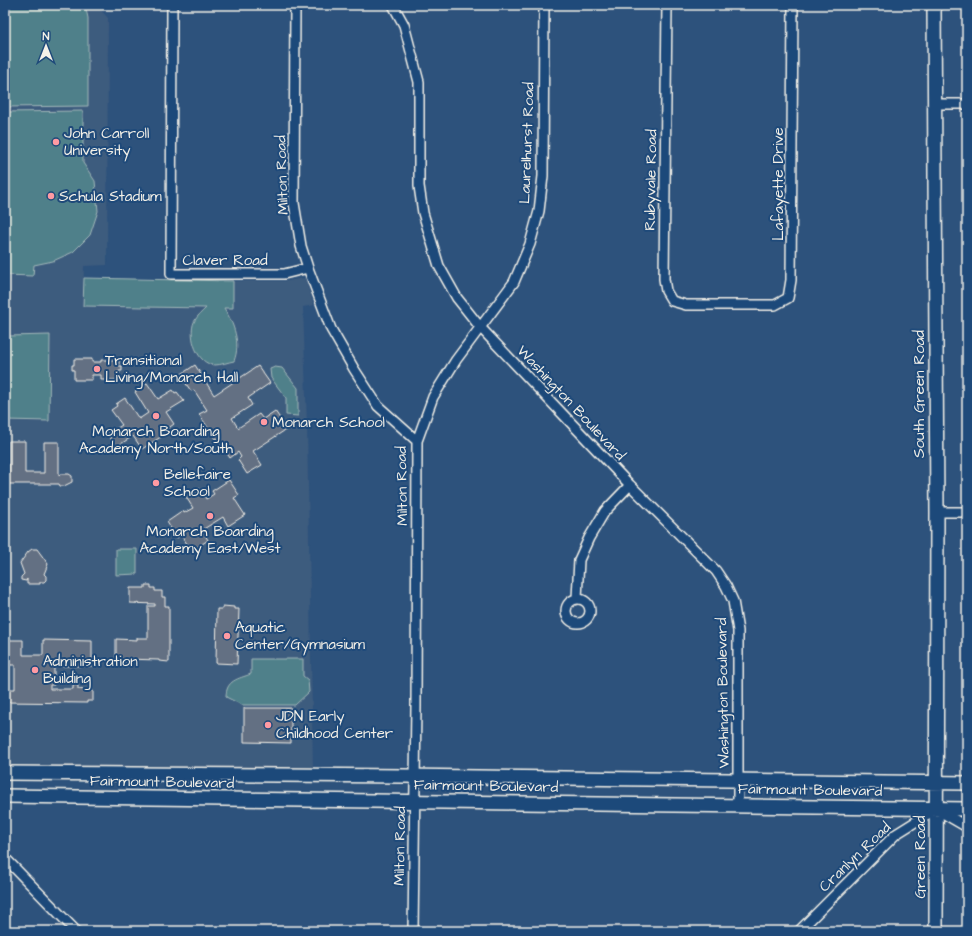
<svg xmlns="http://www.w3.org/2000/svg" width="972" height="936" viewBox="0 0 972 936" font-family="'Architects Daughter',sans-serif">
<rect width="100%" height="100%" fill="#2d527c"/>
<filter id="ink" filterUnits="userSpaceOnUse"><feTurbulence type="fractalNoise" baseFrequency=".025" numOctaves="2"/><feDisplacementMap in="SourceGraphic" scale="8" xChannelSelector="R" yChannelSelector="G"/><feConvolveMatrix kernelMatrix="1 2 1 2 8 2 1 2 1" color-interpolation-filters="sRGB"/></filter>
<g filter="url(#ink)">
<path fill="#3e5b7e" d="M5 5H96L108 18 107 265 84 266 83 306 232 308 233 281H287L305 278 314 305 303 307 307 426 313 771 5 769Z"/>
<path fill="#50808a" stroke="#a2b8b9" d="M5 5H85L88 18V106L5 107Z
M83 111V163L95 181 98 211 90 235 73 252 53 261 34 265 33 276 5 275V112Z
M84 278 233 281V308H224C234 324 241 343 234 361 228 362 221 365 215 365 197 365 188 336 194 322 197 316 202 312 206 308L83 306Z
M50 335 49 421 5 420V338L8 336Z
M275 367 282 368 298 388V416L286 415V398L271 378 270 369Z
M116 549H137V574L116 575Z
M251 659H303V676L308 680 309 692 295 705H242L226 697C226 680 238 679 251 674Z"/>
<path fill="#647083" stroke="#f4f1e8" d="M74 359H92V362H101V360H119V366H122V371H119V380H101V375H92V380H74V370H72V365H74Z
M195 365 214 395 258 366 270 383 248 398 252 405 232 418 238 428 259 414 263 419 275 411 287 429 253 451 262 465 247 474 238 460 241 457 238 452 230 458 217 438 215 439 199 414 207 410 194 390 191 391 180 375Z
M147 383 158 399 173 390 175 393 177 392 184 401 166 412 174 424 166 430 167 433 142 449 133 436 116 447 108 434 122 425 111 410 117 406 116 404 125 398 139 419 148 413 135 392Z
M9 441H25V473H44V442H59V476L61 474H69L72 476V482L64 486H60L59 484H8V480L5 483V473L8 476V473H9Z
M229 480 239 495 234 498 245 515 228 526 223 517 202 530 208 540 192 551 181 535 177 538 167 522 183 511 184 513 193 508 186 497 199 488 206 499 214 494 212 491Z
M32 549H37L48 564 44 574 46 576V580L44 582H40V584H27V579L26 581 21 580V577L24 574 20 563 28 552Z
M145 585H151V588H155V591H162V597H165V606H169V662L159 661V660L125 659V662L116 661V639L137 640V638H148V606H155V604L130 603V588H145Z
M223 606 234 607V609H239L237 664 216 663 217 609H223Z
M5 640H23V655H43V640L92 641V666H54V685H50V689H73V685H78V689L93 691V701H87V703L5 702V689H15V665H5Z
M244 708H291V743L244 742Z"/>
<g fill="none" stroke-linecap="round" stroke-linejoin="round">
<defs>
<path id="street" d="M172 5 171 274H284L308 268
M295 5 294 203 301 246 308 268 331 329 354 369 378 406 417 441 416 706 413 931
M393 5 404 25 419 82V186L423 213 439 266 457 298 480 327 630 485 716 571 726 586 733 601 738 631V805
M667 5 664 279 666 291 672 301 686 305H775L788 298 791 280 793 5
M934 104H967
M417 441 433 397 456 360 514 282 530 244 539 211 543 176 544 5
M937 512H967
M577 598 579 560 589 538 605 511 630 485
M566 611a12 12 0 1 1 24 0a12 12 0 1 1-24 0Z
M5 858 76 931
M799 931 896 834 936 809 967 827"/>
<path id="secondary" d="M934 5 937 512 936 931
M5 773 403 776 967 783
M5 796 967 809"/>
</defs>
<use href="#street" stroke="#f4f1e8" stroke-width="12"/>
<use href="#secondary" stroke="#f4f1e8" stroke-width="16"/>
<use href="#street" stroke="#1f4a7a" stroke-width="9"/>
<use href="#secondary" stroke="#1f4a7a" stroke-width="13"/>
</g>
</g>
<g fill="#ff9aa2" stroke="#1f4a7a" stroke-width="1.5">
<circle cx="56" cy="142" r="4"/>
<circle cx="51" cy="196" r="4"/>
<circle cx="97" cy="369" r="4"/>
<circle cx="156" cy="416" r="4"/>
<circle cx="264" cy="422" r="4"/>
<circle cx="156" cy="483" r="4"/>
<circle cx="210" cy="516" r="4"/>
<circle cx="227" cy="636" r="4"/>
<circle cx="35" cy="670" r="4"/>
<circle cx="268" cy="725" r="4"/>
</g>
<g text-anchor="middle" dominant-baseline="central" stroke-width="4" stroke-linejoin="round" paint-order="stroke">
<g font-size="15" fill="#f4f1e8" stroke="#1f4a7a" text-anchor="start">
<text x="64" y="133">John Carroll<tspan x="64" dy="17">University</tspan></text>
<text x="59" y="196">Schula Stadium</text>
<text x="105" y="360">Transitional<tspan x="105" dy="17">Living/Monarch Hall</tspan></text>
<text x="272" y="422">Monarch School</text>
<text x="156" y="431" text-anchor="middle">Monarch Boarding<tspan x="156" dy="17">Academy North/South</tspan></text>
<text x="164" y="474">Bellefaire<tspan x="164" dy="17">School</tspan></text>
<text x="210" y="531" text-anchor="middle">Monarch Boarding<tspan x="210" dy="17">Academy East/West</tspan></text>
<text x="235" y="627">Aquatic<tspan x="235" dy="17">Center/Gymnasium</tspan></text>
<text x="43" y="661">Administration<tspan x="43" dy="17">Building</tspan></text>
<text x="276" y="716">JDN Early<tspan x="276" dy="17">Childhood Center</tspan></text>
</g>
<g font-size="15" fill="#f4f1e8" stroke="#1f4a7a">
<text transform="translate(527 143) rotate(-88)">Laurelhurst Road</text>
<text transform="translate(282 175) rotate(-92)">Milton Road</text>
<text transform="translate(651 180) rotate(-89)">Rubyvale Road</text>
<text transform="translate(778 184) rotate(-90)">Lafayette Drive</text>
<text x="225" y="260">Claver Road</text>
<text transform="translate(919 394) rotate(-90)">South Green Road</text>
<text transform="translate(571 403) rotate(47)">Washington Boulevard</text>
<text transform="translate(402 486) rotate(-91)">Milton Road</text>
<text transform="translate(723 693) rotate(-91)">Washington Boulevard</text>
<text transform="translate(162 782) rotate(1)">Fairmount Boulevard</text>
<text transform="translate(486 786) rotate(1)">Fairmount Boulevard</text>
<text transform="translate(810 790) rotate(1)">Fairmount Boulevard</text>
<text transform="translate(400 846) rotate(-89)">Milton Road</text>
<text transform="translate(855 857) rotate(-44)">Cranlyn Road</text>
<text transform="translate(920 857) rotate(-90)">Green Road</text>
</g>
</g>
<rect width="972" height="936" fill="none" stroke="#1f4a7a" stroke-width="20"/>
<rect x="10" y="10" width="952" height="916" fill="none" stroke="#f4f1e8" stroke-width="1.5" filter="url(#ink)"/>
<g transform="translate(46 46)" stroke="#1f4a7a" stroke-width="3" paint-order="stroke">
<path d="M0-3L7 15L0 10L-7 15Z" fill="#f4f1e8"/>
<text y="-6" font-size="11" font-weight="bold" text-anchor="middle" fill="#f4f1e8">N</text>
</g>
</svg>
